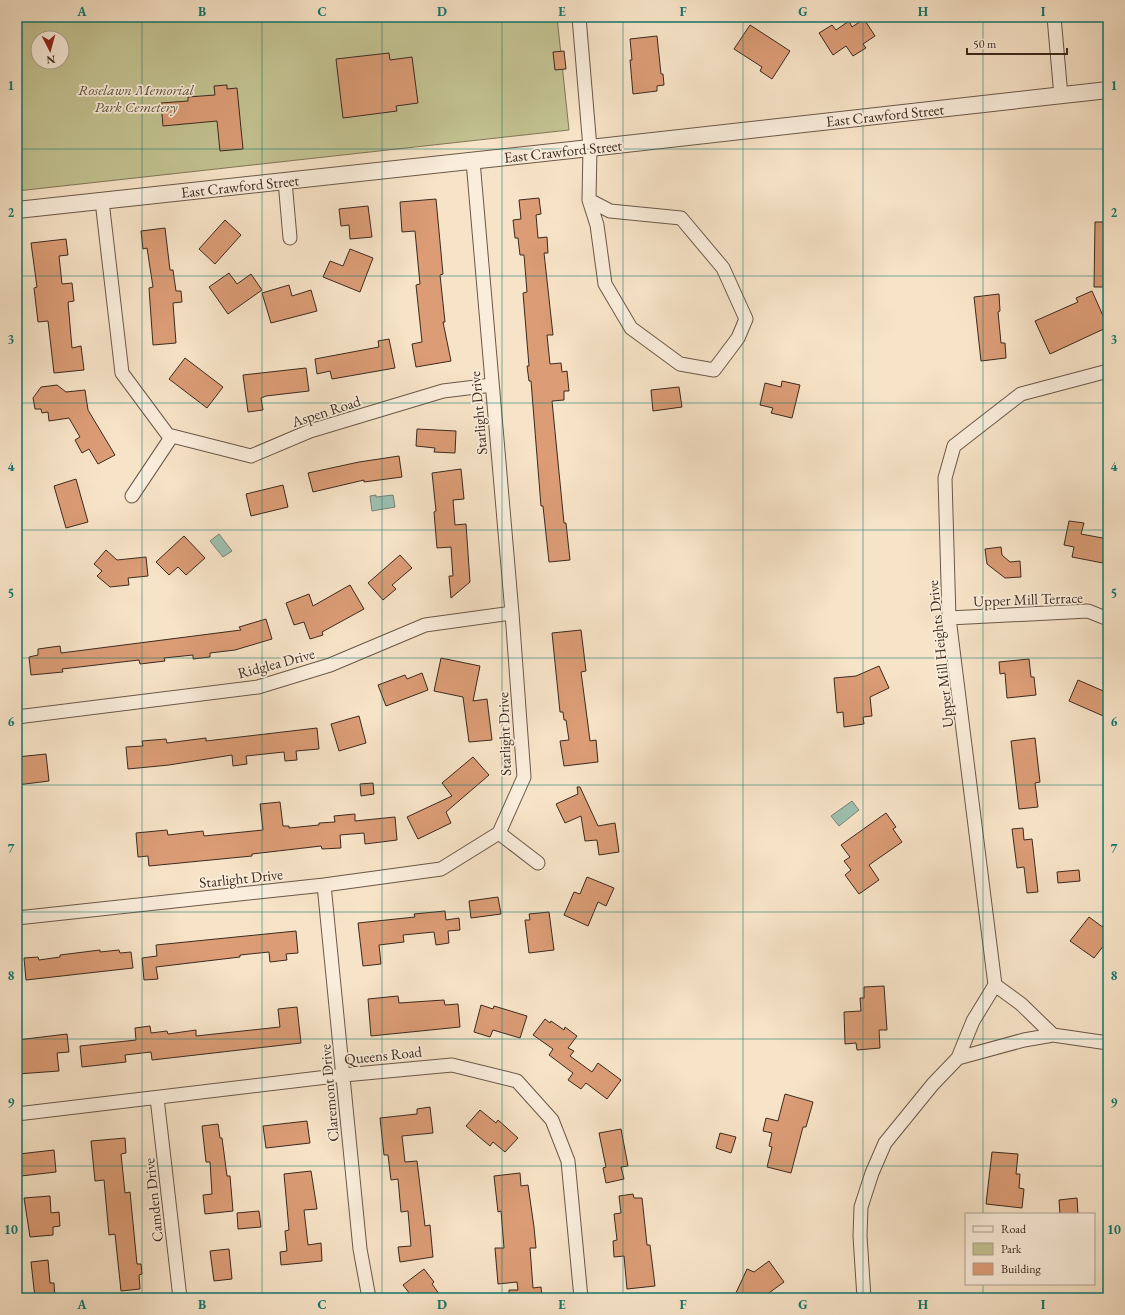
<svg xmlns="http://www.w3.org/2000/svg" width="1125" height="1315" viewBox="0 0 1125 1315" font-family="'EB Garamond',serif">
<rect width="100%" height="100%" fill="#f7e3c7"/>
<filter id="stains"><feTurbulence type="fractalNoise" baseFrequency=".005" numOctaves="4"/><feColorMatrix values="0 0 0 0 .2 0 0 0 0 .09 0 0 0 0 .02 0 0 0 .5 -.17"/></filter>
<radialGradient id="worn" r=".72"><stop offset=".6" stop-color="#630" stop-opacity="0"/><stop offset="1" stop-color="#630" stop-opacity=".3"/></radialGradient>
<path fill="#c3c291" stroke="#807658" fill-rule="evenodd" d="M17 17H557L569 130 17 191ZM38 38H62V62H38Z"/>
<path fill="#9ebfb0" stroke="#778376" d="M376 495V497L393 495 395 507 372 511 370 496Z
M219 534 232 551 223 557 210 541Z
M852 801 859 810 839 826 831 816Z"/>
<path fill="#db9c76" stroke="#3c2a1e" d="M864 19 875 36 863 44 866 48 853 56 846 46 833 55 819 33 832 25 836 30 849 21 852 27Z
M750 25 790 51 772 79 760 71 762 67 734 49Z
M657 36 661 74H663L664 85 657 86V91L633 94 630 60H632L630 39Z
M564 51 566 69 555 70 553 52Z
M389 53 390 60 412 57 418 103 396 106 397 111 343 118 336 59Z
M227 85V89L237 88 243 149 220 151 217 121 163 126 161 103 188 101V97L215 95 214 86Z
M539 198 541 214 536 215 538 238 547 237 548 253H544L553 335H547L550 364 561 363 562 372 567 371 569 391H564V400L552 401 564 523H566L570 560 549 562 543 506H541L531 381H529L527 366H529L523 293 527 292 524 255H520L518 238H515L513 220 521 219 519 200Z
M436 199 443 274 440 275 445 322H443L451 361 416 367 412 344 422 342 416 285 420 284 415 231 402 232 400 202Z
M368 206 372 237 350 239 349 225 341 226 339 209Z
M225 220 241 235 215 264 199 249Z
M1095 222H1108V287H1094Z
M165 228 170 270H173L176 291H181L182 302 173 303 176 343 153 345 149 288 153 287 147 248 143 249 141 231Z
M66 239 68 255 59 256 62 284 72 283 74 301 68 302 72 348 81 346 84 370 54 373 48 321 38 322 34 288 37 287 31 243Z
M350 249 373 258 360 292 323 277 330 261 343 266Z
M229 273 237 284 251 274 262 290 228 314 209 287Z
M289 285 292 296 311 290 317 311 271 323 262 293Z
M1092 291 1108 327 1050 354 1035 321 1078 302 1076 298Z
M999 294 1000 311 998 312 1001 343H1005L1006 358 981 361 974 297Z
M389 339 395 368 332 379 330 371 317 374 315 359 379 347 378 341Z
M185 358 223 387 207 408 169 379Z
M306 368 309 391 266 396 261 398 263 410 248 412 243 375Z
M782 381 800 385 792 418 771 413 773 408 760 405 765 383 781 387Z
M57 385 66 392 85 390 88 410 115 455 98 464 89 449 82 453 75 440 80 437 69 418 49 421 48 412 42 413 41 409H35L33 398 41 387Z
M679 387 682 407 653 411 651 390Z
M417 429 456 431 455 453 434 452 435 448 416 446Z
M399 456 402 477 364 482V480L313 492 308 473 359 462Z
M461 469 464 499 453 500 455 525 466 524 470 582 451 598 449 576H453L451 547 437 548 434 512 436 511 432 473Z
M76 479 88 522 66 528 54 486Z
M283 485 288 507 251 516 246 494Z
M1069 521 1084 523 1081 534 1108 539V564L1072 557 1074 547 1064 545Z
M184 536 205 558 186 575 178 567 169 575 156 562Z
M1001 547 1002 555 1010 562 1020 561 1021 577 1005 578 987 564 985 549Z
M106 550 117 560 146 557 148 576 128 578 129 585 110 587 97 576 102 571 94 564Z
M400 555 412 568 392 585 396 589 383 600 368 583Z
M350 585 364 609 322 632 323 635 310 639 304 622 294 625 286 603 309 594 313 606Z
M266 619 272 639 235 650 210 653V657L193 659V655L164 658 165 661 140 664 139 660 62 669 63 672 31 675 29 657 38 655V649L60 646 61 653 241 630 239 627Z
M581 630 586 671 581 672 588 725 590 741 596 740 598 762 564 766 560 741 569 740 566 720H564L563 712H560L552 633Z
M441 658 480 666 473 701 487 699 492 740 469 742 463 697 434 691Z
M1029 659 1031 677H1034L1036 695 1007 698 1005 673 1000 674 999 662Z
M879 666 889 688 870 697 872 716 863 717 864 724 844 727 843 712 837 713 834 678 856 676Z
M422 673 428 690 386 706 378 685 405 675 407 679Z
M1078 680 1108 693V718L1069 701Z
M359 716 366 743 339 751 331 724Z
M317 728 319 749 296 751 297 760 285 761 284 752 246 756 247 764 233 766 232 755 169 765 128 769 126 747 143 746 142 741 166 739 167 743 206 738V741Z
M1035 738 1040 782 1035 783 1038 807 1019 809 1011 741Z
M46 754 49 781 17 785V757Z
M473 757 489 775 446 812 451 823 418 839 407 817 452 796 442 783Z
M373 783 374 794 361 796 360 784Z
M577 787H580L598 826 615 823 619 852 599 855 597 840 585 841 581 816 565 823 556 804 578 794Z
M280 802 283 826H289V828L319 825V823L335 822 334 816 355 814V821L395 817 397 840 365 844 364 833 340 835 341 848 322 849 321 846 252 854V856L149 866 148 856 138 857 136 833 167 830 168 835 203 831 204 836 263 830 260 804Z
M886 813 896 827 893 829 902 842 869 865 879 880 859 894 845 875 851 870 844 861 850 857 841 845Z
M1023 828 1024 840 1032 839 1038 892 1027 893 1024 867 1017 868 1012 829Z
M1079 870 1080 881 1058 883 1057 872Z
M587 877 614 888 606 906 598 902 588 926 564 915 574 892 580 894Z
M498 897 501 914 471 918 469 901Z
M445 911 446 920 459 918 460 930 448 931 449 943 436 945 434 932 403 935 404 942 379 945 381 964 363 966 358 923 415 917 414 914Z
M549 912 554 950 529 953 525 920H530L529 914Z
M1089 917 1108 931V940L1094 958 1070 941Z
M296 931 298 953 286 954 287 960 270 962 269 952 240 955V957L156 967 158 979 144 980 142 958 157 956 156 945Z
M100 950V952L119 950 120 953 131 952 133 968 26 980 24 958 38 957 39 960 60 957V955Z
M884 986 887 1030H879L880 1048 857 1050 856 1043 845 1044 844 1012 861 1011 860 998H864V987Z
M398 996 399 1003 444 1000 445 1005 458 1004 460 1027 371 1036 368 999Z
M481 1005 493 1009 494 1006 527 1016 520 1038 493 1030 490 1037 474 1032Z
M297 1007 301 1043 152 1060 151 1052 125 1055 126 1062 82 1067 80 1046 136 1040 135 1028 150 1026 151 1033 167 1031 168 1034 196 1030V1036L280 1027 278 1009Z
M545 1019 550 1023 551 1021 564 1030 565 1027 577 1036 568 1048 574 1051 570 1056 592 1072 598 1063 621 1080 607 1099 586 1083 581 1089 568 1080 573 1073 549 1055 553 1049 533 1035Z
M67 1034 69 1052 57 1053 59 1071 17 1074V1040Z
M785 1094 813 1102 806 1127H803L791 1173 767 1167 772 1147 769 1146 772 1133 763 1131 766 1118 778 1121Z
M430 1107 433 1133 402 1136 405 1162 417 1161 425 1226 430 1225 433 1257 400 1262 398 1247 411 1246 408 1211 401 1212 398 1179 391 1180 388 1155H384L380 1118 417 1114V1109Z
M480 1110 496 1123 498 1120 518 1138 505 1152 493 1142 490 1146 466 1126Z
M307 1121 310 1143 266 1148 263 1126Z
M218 1124 220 1138H222L227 1176H230L233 1211 205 1214 203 1195 212 1194 210 1162H206L202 1126Z
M621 1129 628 1166 621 1167 624 1179 606 1183 603 1168 606 1167 599 1133Z
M720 1133 736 1137 731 1153 716 1148Z
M125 1138 126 1153 121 1154 125 1193 130 1192 137 1264H141L142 1274 139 1275 140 1289 121 1291 115 1234 109 1235 104 1180 95 1181 91 1141Z
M54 1150 56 1172 21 1176 19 1154Z
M992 1152 1018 1154 1016 1174H1020L1019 1188 1024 1189 1022 1208 986 1204Z
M311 1171 317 1209 304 1210 308 1245 321 1243 322 1261 281 1265 280 1252 287 1251 285 1231 289 1230 284 1174Z
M520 1173 521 1186 528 1185 534 1227 536 1248H530L533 1288 541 1287 542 1298H509V1290H518L517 1282 498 1284 495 1248H504L501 1211 498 1212 494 1176Z
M633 1194 634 1198H642L647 1245H650L655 1286 627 1289 624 1256 614 1257 613 1241 617 1240 614 1214 621 1213 619 1196Z
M50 1196 51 1213 59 1212 60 1226 53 1227V1235L30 1237 24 1198Z
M1077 1198 1078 1214H1060L1059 1200Z
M259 1211 261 1227 238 1229 237 1213Z
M229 1249 232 1279 214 1281 210 1251Z
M48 1260 50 1283H54L55 1298H35L31 1262Z
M769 1261 784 1282 762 1298H742L735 1295 747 1269 754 1272Z
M424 1269 434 1282 432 1284 442 1298H413L403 1285Z"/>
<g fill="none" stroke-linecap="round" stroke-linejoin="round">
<defs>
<path id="minor" d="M579 17 590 148 589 200
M1054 17 1061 96
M285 181 290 238
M589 200 610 211 681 218 723 268 746 319 738 338 714 370 680 364 631 328 605 284 597 225Z
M102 201 122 373 168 435 251 456 310 431 443 391 492 385
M132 496 172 436
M949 618 1088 611 1108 619
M17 717 258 687 330 665 425 625 512 613
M499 833 538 863
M324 885 360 1249 369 1298
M17 918 324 885 441 869 499 833 524 777 512 613 473 161
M995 985 949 618 945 478 954 446 1021 394 1108 371
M958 1058 973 1021 995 985 1021 1004 1053 1035
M157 1098 180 1298
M17 1114 344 1075 452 1065 517 1081 552 1120 568 1161 581 1298
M864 1298 860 1236 861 1207 872 1173 885 1143 933 1084 958 1058 1024 1040 1053 1035 1108 1043"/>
<path id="tertiary" d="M17 210 590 148 1108 90"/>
</defs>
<use href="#minor" stroke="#6b5848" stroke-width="15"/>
<use href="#tertiary" stroke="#6b5848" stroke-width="18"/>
<use href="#minor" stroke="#faeddb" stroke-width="13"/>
<use href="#tertiary" stroke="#faeddb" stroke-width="16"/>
</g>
<path fill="none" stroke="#0f766e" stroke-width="1" stroke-opacity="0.55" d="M142 17V1298M262 17V1298M382 17V1298M502 17V1298M623 17V1298M743 17V1298M863 17V1298M983 17V1214M17 149H1108M17 276H1108M17 403H1108M17 530H1108M17 658H1108M17 785H1108M17 912H1108M17 1039H1108M17 1166H1108M983 1284V1298"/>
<g text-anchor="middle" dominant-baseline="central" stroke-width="3.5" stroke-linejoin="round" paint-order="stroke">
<g font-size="15" font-style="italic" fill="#5e503b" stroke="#faeddb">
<text x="136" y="89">Roselawn Memorial<tspan x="136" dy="17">Park Cemetery</tspan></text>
</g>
<g font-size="15" fill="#3c2a1e" stroke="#faeddb">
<text transform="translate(885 115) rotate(-6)">East Crawford Street</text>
<text transform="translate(563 151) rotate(-6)">East Crawford Street</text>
<text transform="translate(240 186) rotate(-6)">East Crawford Street</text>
<text transform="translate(326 411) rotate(-18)">Aspen Road</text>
<text transform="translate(478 413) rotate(-95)">Starlight Drive</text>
<text transform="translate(1028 599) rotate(-2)">Upper Mill Terrace</text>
<text transform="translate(940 654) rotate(-96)">Upper Mill Heights Drive</text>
<text transform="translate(276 663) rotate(-15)">Ridglea Drive</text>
<text transform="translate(504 734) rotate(-92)">Starlight Drive</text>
<text transform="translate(241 878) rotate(-6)">Starlight Drive</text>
<text transform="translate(383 1055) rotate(-6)">Queens Road</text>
<text transform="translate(329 1093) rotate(-95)">Claremont Drive</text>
<text transform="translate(153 1200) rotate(-96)">Camden Drive</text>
</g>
</g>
<rect width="1125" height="1315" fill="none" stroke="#f7e3c7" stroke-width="44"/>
<rect x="965" y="1213" width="130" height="72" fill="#faeddb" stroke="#ae9f8f"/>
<rect x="973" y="1226" width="20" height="6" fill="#faeddb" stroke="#ae9f8f"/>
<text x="1001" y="1233" font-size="12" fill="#3c2a1e">Road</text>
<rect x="973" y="1243" width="20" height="12" fill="#c3c291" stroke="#ae9f8f"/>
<text x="1001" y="1253" font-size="12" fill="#3c2a1e">Park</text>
<rect x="973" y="1263" width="20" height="12" fill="#db9c76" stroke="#ae9f8f"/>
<text x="1001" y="1273" font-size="12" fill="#3c2a1e">Building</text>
<g transform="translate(50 50) rotate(174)"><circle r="19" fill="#faeddb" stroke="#ae9f8f"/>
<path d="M0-3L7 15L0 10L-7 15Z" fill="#8f2418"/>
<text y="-6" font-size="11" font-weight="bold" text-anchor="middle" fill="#3c2a1e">N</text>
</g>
<path d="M967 48v6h100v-6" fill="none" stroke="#3c2a1e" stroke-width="2"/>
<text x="973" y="48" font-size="12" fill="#3c2a1e" stroke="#faeddb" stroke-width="3" paint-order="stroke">50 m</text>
<rect x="22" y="22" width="1081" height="1271" fill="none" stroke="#0f766e" stroke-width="1.5"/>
<g font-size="13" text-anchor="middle" font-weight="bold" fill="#0f766e">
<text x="82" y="16">A</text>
<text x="202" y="16">B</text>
<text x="322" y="16">C</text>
<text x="442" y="16">D</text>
<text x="562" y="16">E</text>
<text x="683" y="16">F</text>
<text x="803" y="16">G</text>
<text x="923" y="16">H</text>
<text x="1043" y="16">I</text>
<text x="11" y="90">1</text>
<text x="1114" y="90">1</text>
<text x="11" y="217">2</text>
<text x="1114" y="217">2</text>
<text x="11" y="344">3</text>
<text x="1114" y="344">3</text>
<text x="11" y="471">4</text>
<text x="1114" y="471">4</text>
<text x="11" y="598">5</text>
<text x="1114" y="598">5</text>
<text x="11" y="726">6</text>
<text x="1114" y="726">6</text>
<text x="11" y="853">7</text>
<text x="1114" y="853">7</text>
<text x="11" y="980">8</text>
<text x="1114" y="980">8</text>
<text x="11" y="1107">9</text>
<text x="1114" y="1107">9</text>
<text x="11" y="1234">10</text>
<text x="1114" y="1234">10</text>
<text x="82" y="1309">A</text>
<text x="202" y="1309">B</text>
<text x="322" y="1309">C</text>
<text x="442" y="1309">D</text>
<text x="562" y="1309">E</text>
<text x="683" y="1309">F</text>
<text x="803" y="1309">G</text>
<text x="923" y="1309">H</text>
<text x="1043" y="1309">I</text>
</g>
<rect width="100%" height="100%" filter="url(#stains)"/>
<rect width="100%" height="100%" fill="url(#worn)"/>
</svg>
